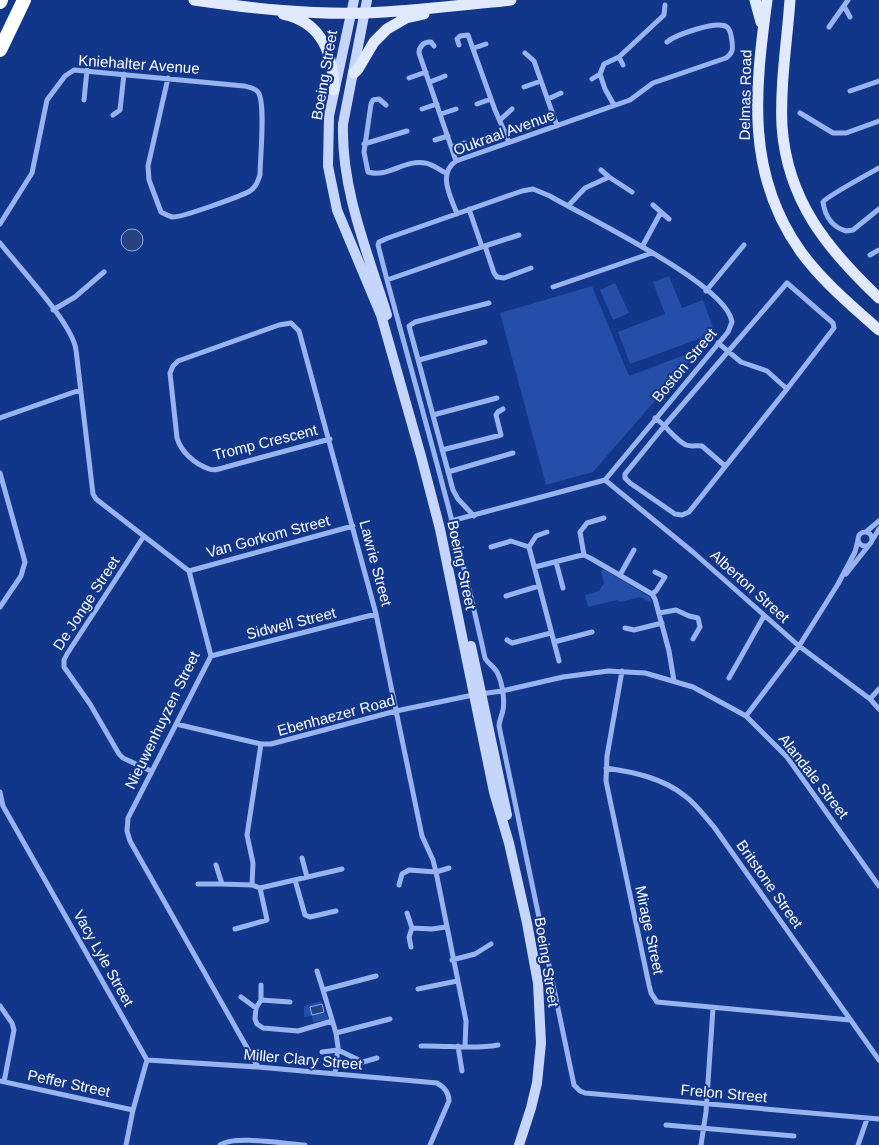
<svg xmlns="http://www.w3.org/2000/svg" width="879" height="1145" viewBox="0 0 879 1145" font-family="Arial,sans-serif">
<rect width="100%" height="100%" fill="#123689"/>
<path fill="#244ea8" d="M669 276 682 308 703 300 715 333 630 364 618 332 665 314 653 282Z
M615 283 629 313 613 320 600 290Z
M592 286 629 376 700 349 593 472 546 485 500 313Z
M603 569 650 597 652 603 640 597 621 602 617 600 588 607 585 595 599 591 604 583 601 572Z
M321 1001 324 1013H326L328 1019 327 1020 313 1022 312 1016 304 1017V1006Z"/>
<path fill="#26427f" stroke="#89adf4" d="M121 240a11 11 0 1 1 22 0a11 11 0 1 1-22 0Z
M322 1004 324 1012 312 1015 310 1007Z"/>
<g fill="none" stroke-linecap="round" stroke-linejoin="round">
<path stroke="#98b4f0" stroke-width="5" d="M844 6 850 17
M829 27 848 0
M459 45 457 39 460 36 468 35 495 110 509 142
M434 46 431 42C424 41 419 47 419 53L456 161
M474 48 486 44
M525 53 534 61 557 126
M619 57 623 65
M409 78 426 72
M592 79 600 74
M430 82 445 76
M524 87 541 81
M850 91 879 81
M548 99 561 93
M84 100 87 70
M477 104 491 99
M386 105 379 99 373 100 371 104 364 152 368 172C388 178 405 159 425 163 433 164 439 170 446 173
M614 105 605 89 600 74 604 64 619 57 664 15 665 5
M422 109 437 104
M800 113 833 133H846L879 121
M441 114 456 109
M113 115 120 110 124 74
M500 120 512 109
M490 136 505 131
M435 140 448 136
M364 144 407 131
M452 147 465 143
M879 168C870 173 826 197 823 202 825 216 832 227 846 231L853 230 879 209
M601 170 609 177 632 192
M568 206 585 188 609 177
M469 209 482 247 485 246 494 273 497 277 504 278 531 268
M661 212 669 219
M457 214C451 197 437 174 456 161L630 100 653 83 726 58C733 53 733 49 732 41 731 36 731 30 727 27 717 20 675 35 667 42
M0 224 32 173 47 100 65 76 74 70 244 86C249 87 255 88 258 92 266 102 260 159 260 175 258 181 256 187 250 191 241 196 181 218 172 217 168 216 165 214 161 212L149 180 148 166 168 78
M0 243C18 266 73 324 76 350L93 494 96 499 189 571 211 656 128 818 127 831 130 841 258 1067
M485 246 519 235
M642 247 661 212 653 205
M870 255 879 250
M387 280 482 247
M787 283 833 323 834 328 787 389 689 512 682 515 675 514 630 483 625 478V474L665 425Z
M553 287 652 253
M706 291 744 245
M53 310 75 297 104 272
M718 343 741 362 767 371 787 389
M419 360 485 342
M433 415 497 398
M0 418 80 390
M655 418C666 425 674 439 686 445 691 447 697 445 702 446L725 466
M330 439 226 467C220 469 215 471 209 469 195 464 181 452 177 438L170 373 173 366 178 361 279 325 291 323 299 331 376 614 422 836 433 860 436 872 466 1021 465 1047
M442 450 501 435 496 415 498 412 503 409
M448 472 513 453
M0 473 25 562 21 576 0 607
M605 480 694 553 799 646 870 699 879 709
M474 516 458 499 453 490 409 326 415 322 489 303
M451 521 605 480 728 332 732 322C727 284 585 217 550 196L533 189 522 191 388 238 379 242 378 245 387 280C421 406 457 531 485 658 488 664 495 667 498 674 502 683 505 700 503 710 502 716 499 720 499 726L574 1085 580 1091 585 1093 879 1119
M867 531 879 521
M858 539a7 7 0 1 1 14 0a7 7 0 1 1-14 0Z
M547 532 536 536 529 547 559 661
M144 536 67 654 64 660V667L90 704 119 754 123 758 151 771
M873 539 879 529
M491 547 511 541 529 547
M584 555 580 532 587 523 604 518
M556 562 563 588
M535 567 578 556 584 555 592 559 652 594 655 599 669 651 674 681
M189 571 353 526
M846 574 869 545
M620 575 634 550
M652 594 656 591 665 577 655 572
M506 596 539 586
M659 613 676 610 689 616 698 618 700 627 693 639
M625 628 634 630 662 623
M507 640 512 643 551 633
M554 642 592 632
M211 656 376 614
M622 671 607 756 606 781 649 985 651 993 657 1002 850 1020
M729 678 764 616
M870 699 879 689
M746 716 799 646 838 584 855 552 858 540
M176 724 261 744H271L396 711 473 695 502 691 563 677 608 671 645 673 693 687 746 716 787 757 879 886
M606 768C633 772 663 778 685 796 697 805 705 817 714 827L879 1060
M0 792 3 806 147 1060 133 1110 126 1145
M302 858 307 877
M216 865 222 884 252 885 260 888 342 869
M295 880 305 915 310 917 336 911
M198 884H222
M252 885 253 863 247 835 261 744
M399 885 402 874 409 870 436 872 449 868
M407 913 412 928 432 929 446 927
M235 929 267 920 260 888
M411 947 409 937 412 928
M452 960 475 954 491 944
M317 971 323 990
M418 989 457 981
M241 997 256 1008
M261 1000V985
M290 1002 261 1000 256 1008 255 1019 257 1024 263 1028 298 1031 332 1021
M0 1006 12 1023 14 1030 4 1082
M336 1033 390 1019
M421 1046C447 1045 472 1050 498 1045
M458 1046 462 1071
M322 1052 338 1050 363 1062 377 1058
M147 1060 258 1067 437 1083C444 1087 449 1093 449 1101L430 1145
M335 1074 338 1047 336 1033 323 990 376 976
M0 1081 133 1110
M666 1125 794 1136
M220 1145C234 1135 286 1144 305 1145
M701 1145 706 1112 713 1008
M858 1145 867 1119"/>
<path stroke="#c6d6fb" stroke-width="10" d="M354 0 329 116 328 166 337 210 381 315 421 456 440 529 494 792 509 843 527 923 538 983 541 1043 537 1083 531 1108 519 1145
M367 0 343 124C341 190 368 253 387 315
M471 646 507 815"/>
<path stroke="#e1e9ff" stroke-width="11" d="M194 0C250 8 309 15 366 13 414 11 463 5 511 0
M755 0 761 22
M767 0C755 90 745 174 801 252 823 282 852 306 879 330
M790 0C787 42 780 84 782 126 787 200 827 249 879 298
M283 14C323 22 333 55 334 90
M354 73 358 69 374 42 387 29 406 18 424 14"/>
<path stroke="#fff" stroke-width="14" d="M0 2 1 0
M0 50 24 0"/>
</g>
<g text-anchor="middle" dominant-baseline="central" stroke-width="4" stroke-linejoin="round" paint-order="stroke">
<g font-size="15" fill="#fff" stroke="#123689">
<text transform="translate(139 64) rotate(4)">Kniehalter Avenue</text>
<text transform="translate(324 75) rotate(-80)">Boeing Street</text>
<text transform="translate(745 95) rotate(-89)">Delmas Road</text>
<text transform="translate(504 132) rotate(-20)">Oukraal Avenue</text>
<text transform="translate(684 365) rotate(-50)">Boston Street</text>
<text transform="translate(265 442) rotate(-14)">Tromp Crescent</text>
<text transform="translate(268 536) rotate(-15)">Van Gorkom Street</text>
<text transform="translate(376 563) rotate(75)">Lawrie Street</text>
<text transform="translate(462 565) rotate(78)">Boeing Street</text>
<text transform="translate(750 586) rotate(42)">Alberton Street</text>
<text transform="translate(86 603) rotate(-57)">De Jonge Street</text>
<text transform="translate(291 623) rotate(-14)">Sidwell Street</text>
<text transform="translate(336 715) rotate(-15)">Ebenhaezer Road</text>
<text transform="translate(162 720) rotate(-64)">Nieuwenhuyzen Street</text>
<text transform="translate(814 776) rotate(52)">Alandale Street</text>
<text transform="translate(770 884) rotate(55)">Britstone Street</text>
<text transform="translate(650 930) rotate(78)">Mirage Street</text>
<text transform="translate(104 958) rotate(61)">Vacy Lyle Street</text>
<text transform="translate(547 962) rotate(81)">Boeing Street</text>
<text transform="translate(303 1059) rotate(5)">Miller Clary Street</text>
<text transform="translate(69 1083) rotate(12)">Peffer Street</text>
<text transform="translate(724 1093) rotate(5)">Frelon Street</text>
</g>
</g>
</svg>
